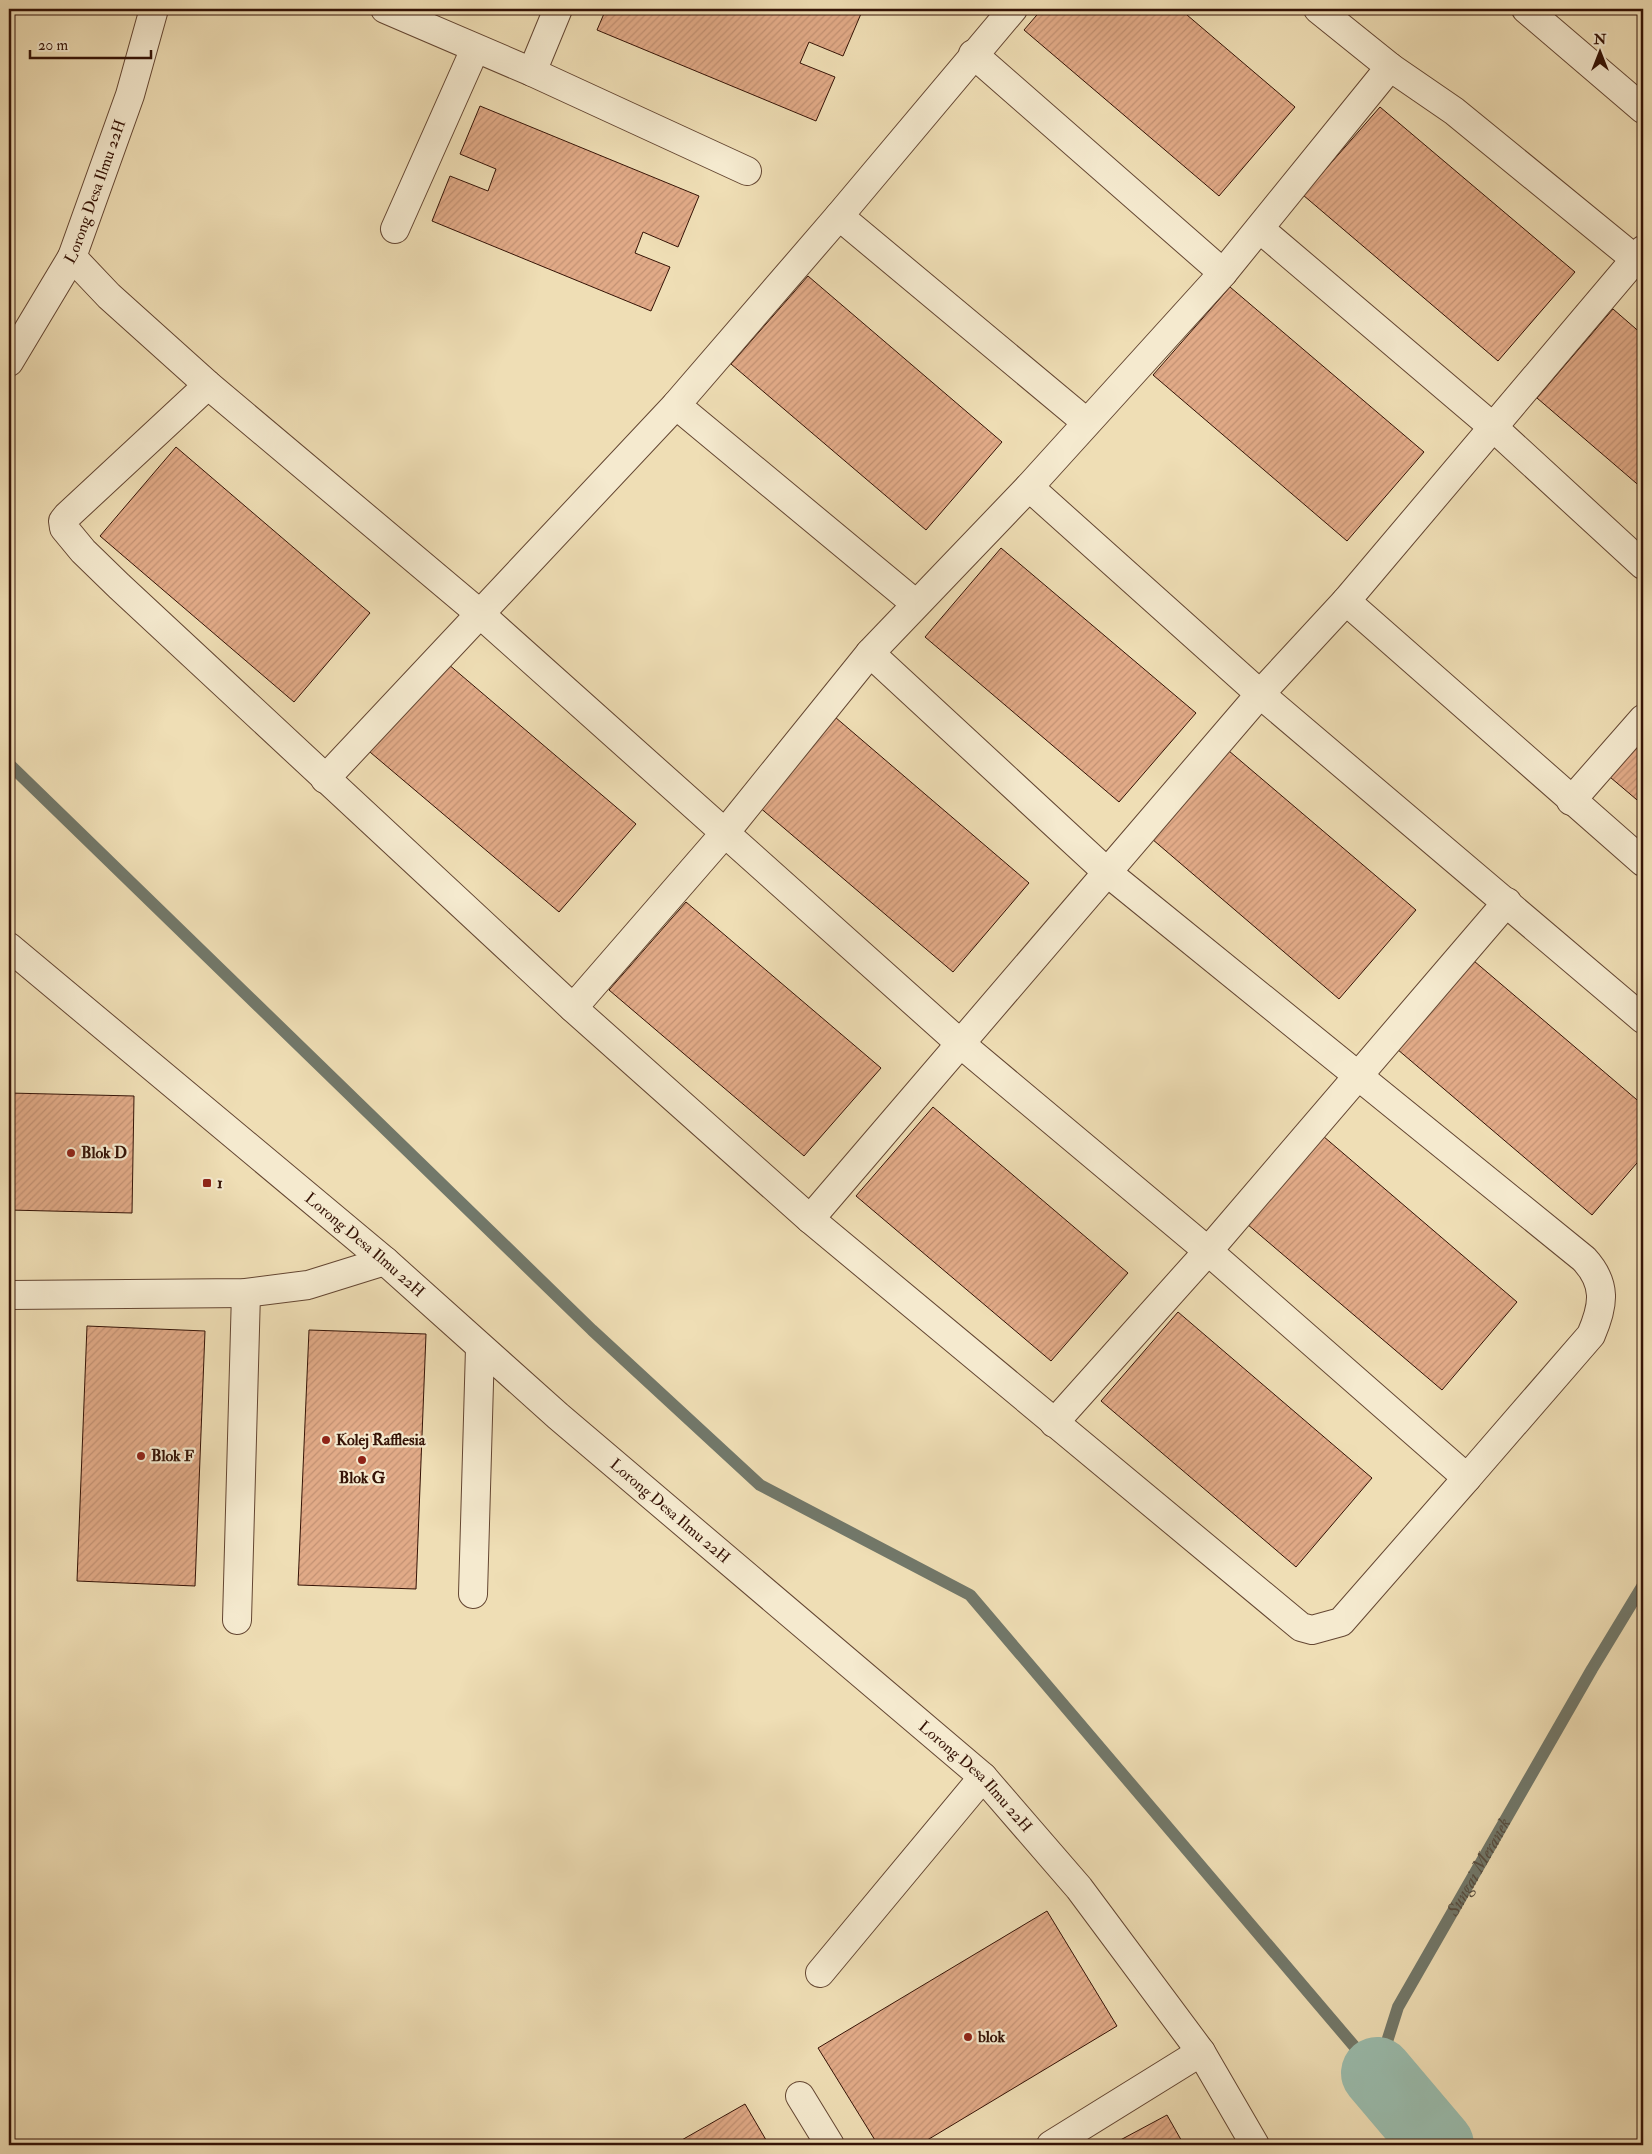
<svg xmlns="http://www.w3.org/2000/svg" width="1652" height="2154" viewBox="0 0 1652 2154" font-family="'IM FELL Double Pica',serif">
<defs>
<pattern id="building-hatch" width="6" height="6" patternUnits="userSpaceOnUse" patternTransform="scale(1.25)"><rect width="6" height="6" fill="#e1aa87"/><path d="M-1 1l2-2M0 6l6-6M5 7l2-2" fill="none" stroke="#c29173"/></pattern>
</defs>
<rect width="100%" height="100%" fill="#efdeb5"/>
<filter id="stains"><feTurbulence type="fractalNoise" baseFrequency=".004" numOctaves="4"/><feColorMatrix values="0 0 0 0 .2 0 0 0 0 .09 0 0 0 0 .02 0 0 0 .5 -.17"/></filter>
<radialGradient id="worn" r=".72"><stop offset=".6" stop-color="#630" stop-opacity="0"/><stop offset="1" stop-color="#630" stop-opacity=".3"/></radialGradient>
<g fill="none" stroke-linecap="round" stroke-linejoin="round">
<g stroke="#72786a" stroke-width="12">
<path d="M9 764 592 1330 760 1485 970 1595 1377 2073"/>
<path id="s1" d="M1377 2073 1398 2007 1592 1669 1643 1585"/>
</g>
<path stroke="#9abcad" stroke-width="72" d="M1377 2073 1438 2145"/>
</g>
<path fill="url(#building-hatch)" stroke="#351306" d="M606 9H863L843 56 809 42 800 63 835 77 816 121 597 30Z
M1042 9H1180L1295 107 1219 196 1024 30Z
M480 106 699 196 678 247 643 232 635 253 670 267 651 311 432 221 450 176 488 191 496 169 460 154Z
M1380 107 1575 272 1498 361 1303 195Z
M808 276 1002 442 926 530 731 364Z
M1230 287 1424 452 1347 541 1153 375Z
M1613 309 1643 335V489L1537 398Z
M176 447 370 613 294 702 100 536Z
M1001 548 1196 713 1119 802 925 637Z
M441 658 636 824 559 912 364 747Z
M835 717 1029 883 953 972 758 806Z
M1643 726V805L1604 772Z
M1222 745 1416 910 1339 999 1145 833Z
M686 902 881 1068 804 1156 609 990Z
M1474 961 1643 1105V1156L1592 1215 1397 1049Z
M9 1093 134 1096 132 1213 9 1210Z
M933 1107 1128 1273 1051 1361 856 1196Z
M1323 1136 1517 1302 1442 1390 1247 1224Z
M1178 1312 1372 1478 1296 1567 1101 1401Z
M87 1326 205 1331 195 1586 77 1581Z
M309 1330 426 1334 416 1589 298 1585Z
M1047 1911 1117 2026 919 2145H878L818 2048Z
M745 2104 769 2145H673Z
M1167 2115 1184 2145H1111Z"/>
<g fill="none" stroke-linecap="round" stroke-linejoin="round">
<defs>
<g id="minor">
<path d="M385 9 532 72 747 171"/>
<path d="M1318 9 1390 67 1454 111 1635 259"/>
<path d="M973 54 1223 273"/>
<path d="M532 72 558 9"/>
<path d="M839 216 1086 422"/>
<path d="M395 229 475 49"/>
<path d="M1260 229 1494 428 1643 565"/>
<path d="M72 257 109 296 208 385 479 613 962 1045 1208 1251 1467 1478 1591 1335C1604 1305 1607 1284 1584 1259L1108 873 870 653 724 834 573 1008"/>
<path id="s2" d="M9 362 72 257 130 95 154 9"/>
<path d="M208 385 67 516 63 521 64 528 83 551 119 586 573 1008 810 1219 1301 1627 1312 1630 1341 1622 1467 1478"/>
<path d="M676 405 916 604"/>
<path d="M1029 487 1260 694 1643 1019"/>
<path d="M1346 601 1643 862"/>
<path d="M870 653 1029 487 1223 273 1390 67"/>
<path d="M325 779 676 405 839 216 1013 9"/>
<path d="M1571 801 1643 719"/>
<path id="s3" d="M9 947 385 1261 558 1416 983 1777 1079 1888 1201 2052 1255 2145"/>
<path d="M810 1219 1260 694 1346 601 1643 250"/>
<path d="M9 1295 246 1293 308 1285 385 1261"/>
<path d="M1054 1423 1208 1251 1507 902"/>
<path d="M473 1594 480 1348"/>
<path d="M237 1620 246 1293"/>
<path d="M820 1973 983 1777"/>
<path d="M800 2096 830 2145"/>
<path d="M1051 2145 1201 2052"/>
</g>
<path id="tertiary" d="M1526 9 1643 109"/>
</defs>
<use href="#minor" stroke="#644632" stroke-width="30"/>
<use href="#tertiary" stroke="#644632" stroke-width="30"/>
<use href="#minor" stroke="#f5eacf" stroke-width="28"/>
<use href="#tertiary" stroke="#f5eacf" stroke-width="28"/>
</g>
<g fill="#8f2418" stroke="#f5eacf" stroke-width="2">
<circle cx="71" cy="1153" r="5"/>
<rect x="202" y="1178" width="10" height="10" rx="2.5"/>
<circle cx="326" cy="1440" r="5"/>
<circle cx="141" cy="1456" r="5"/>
<circle cx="362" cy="1460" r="5"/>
<circle cx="968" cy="2037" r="5"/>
</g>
<g text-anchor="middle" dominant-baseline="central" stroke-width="4.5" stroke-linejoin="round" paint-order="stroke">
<g font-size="16" fill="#351306" stroke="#f5eacf">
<text stroke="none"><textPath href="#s2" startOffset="192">Lorong Desa Ilmu 22H</textPath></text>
<text stroke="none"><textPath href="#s3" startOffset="464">Lorong Desa Ilmu 22H</textPath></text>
<text stroke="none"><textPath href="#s3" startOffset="869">Lorong Desa Ilmu 22H</textPath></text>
<text stroke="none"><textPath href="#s3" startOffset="1274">Lorong Desa Ilmu 22H</textPath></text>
</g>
<g font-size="16" font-weight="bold" fill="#351306" stroke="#f5eacf" text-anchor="start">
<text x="81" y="1153">Blok D</text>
<text x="217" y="1183">1</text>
<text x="336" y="1440">Kolej Rafflesia</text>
<text x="151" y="1456">Blok F</text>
<text x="362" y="1478" text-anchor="middle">Blok G</text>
<text x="978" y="2037">blok</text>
</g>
<g font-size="18" font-style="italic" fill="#584e40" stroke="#f5eacf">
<text stroke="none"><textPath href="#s1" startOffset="231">Sungai Meranek</textPath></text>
</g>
</g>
<rect width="1652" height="2154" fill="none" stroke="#efdeb5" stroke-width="30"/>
<rect x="10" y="10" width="1632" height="2134" fill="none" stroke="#351306" stroke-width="2.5"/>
<rect x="15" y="15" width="1622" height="2124" fill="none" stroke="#351306"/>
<g transform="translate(1600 52)" stroke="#f5eacf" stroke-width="4" paint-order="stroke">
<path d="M0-4L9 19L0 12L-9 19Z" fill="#351306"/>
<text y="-8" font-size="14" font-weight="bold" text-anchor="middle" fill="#351306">N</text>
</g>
<path d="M30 50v8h121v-8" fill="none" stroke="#351306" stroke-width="2.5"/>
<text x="38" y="50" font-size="15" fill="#351306" stroke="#f5eacf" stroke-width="4" paint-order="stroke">20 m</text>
<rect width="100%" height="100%" filter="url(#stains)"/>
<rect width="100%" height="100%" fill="url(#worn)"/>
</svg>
